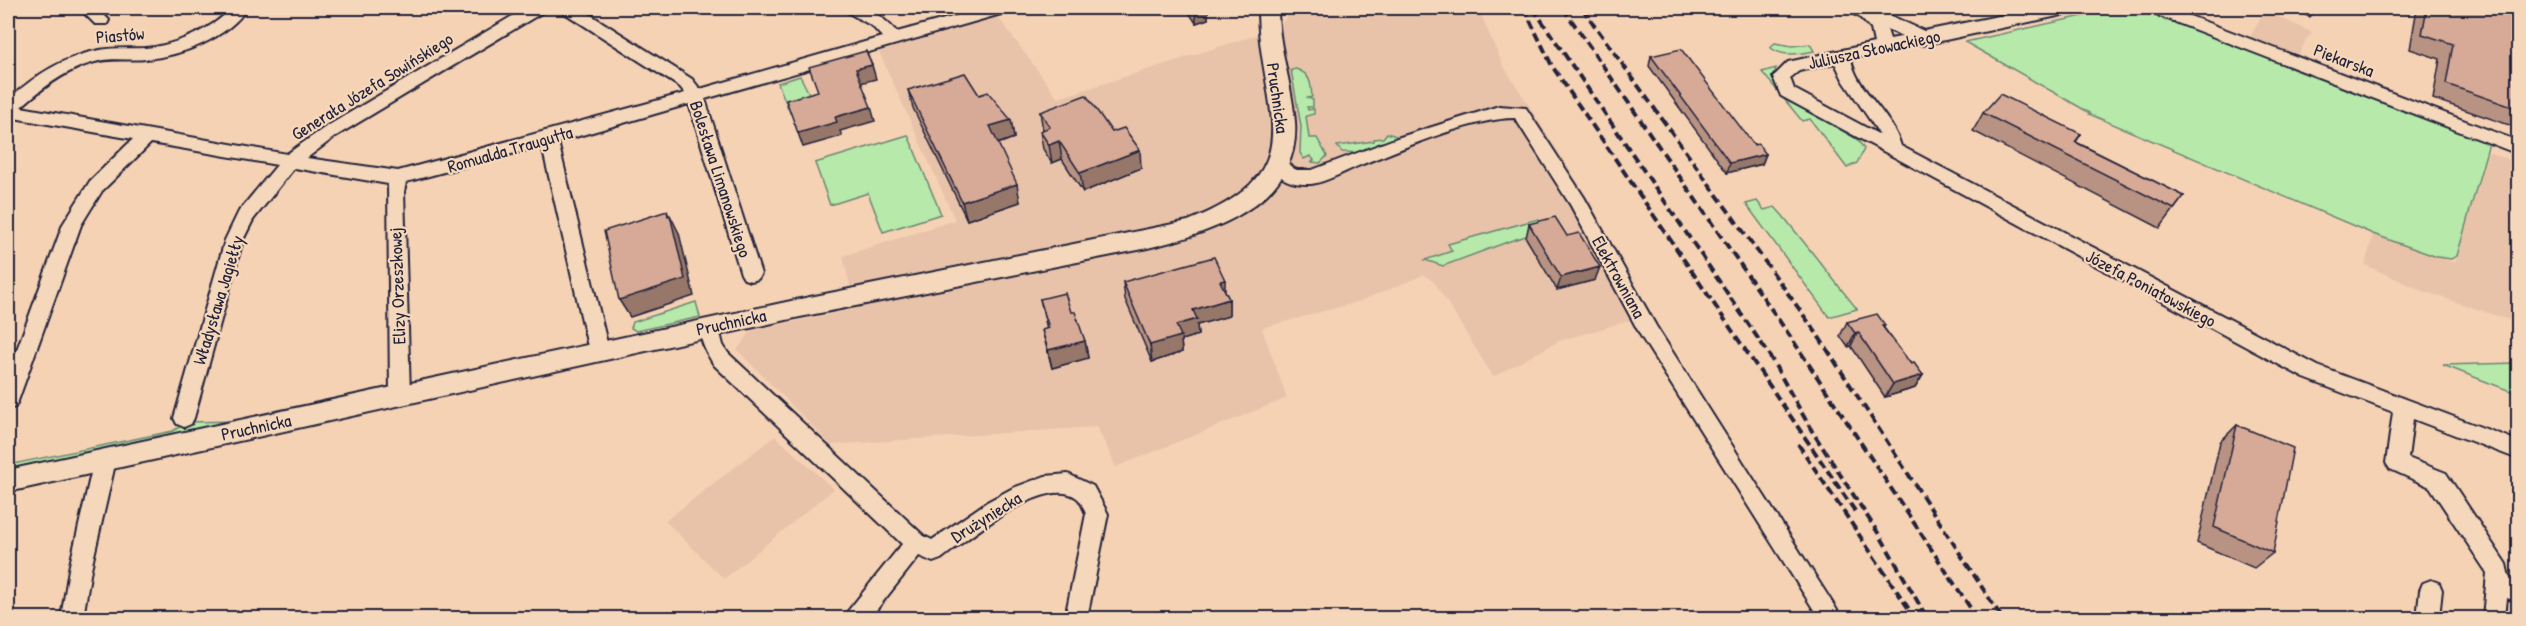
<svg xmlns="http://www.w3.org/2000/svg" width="2526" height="626" viewBox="0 0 2526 626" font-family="'Patrick Hand',sans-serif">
<rect width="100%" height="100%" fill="#f6d2b5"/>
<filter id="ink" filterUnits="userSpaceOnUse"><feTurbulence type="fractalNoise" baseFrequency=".0167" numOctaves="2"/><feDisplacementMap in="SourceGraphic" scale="12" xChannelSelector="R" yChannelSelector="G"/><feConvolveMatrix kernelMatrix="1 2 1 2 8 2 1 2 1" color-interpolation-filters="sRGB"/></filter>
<g filter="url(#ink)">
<path fill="#e8c3aa" d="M1293 8H1478L1503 65 1591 203 1649 315 1559 341 1493 377 1435 283 1424 275 1358 302 1262 328 1287 398 1116 467 1097 427 831 445 737 350 752 330 855 309 843 256 955 220 879 52 998 17 1058 98 1278 28Z
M2264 10 2311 32 2312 34 2307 38 2299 55 2250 38Z
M2488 152 2518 163V323L2423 291 2365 265 2373 234 2455 263Z
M775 436 834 489 724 579 665 521Z"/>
<path fill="#b6e9aa" stroke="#6c8672" stroke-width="1.5" d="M2119 8H2141L2489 143 2457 256 2451 259 2437 257 2373 234 2089 114 2090 113 1965 42Z
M1775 43 1792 46 1810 44 1814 51C1801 54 1780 57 1770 47Z
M1776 68 1773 79 1783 95 1858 140 1864 149 1857 163 1847 168 1810 119 1802 121 1762 72Z
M1296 69C1311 74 1311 84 1312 97L1308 98 1313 100V107H1307L1308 110 1314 109V114L1306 116 1309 138H1317L1327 156 1320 163 1312 162 1314 160 1310 156 1304 159 1300 153 1301 126 1291 70Z
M800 76 815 105 790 113 778 83Z
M1387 133 1402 138 1363 153 1342 152 1337 146 1374 141V139L1383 138Z
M908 135 941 214 883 232 868 193 830 205 815 163Z
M1757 201 1764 210 1775 207 1783 216 1857 309 1829 317 1746 204Z
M1538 219 1545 230 1510 241 1443 266 1425 260 1452 251 1448 244Z
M696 302 700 317 636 331 631 328 633 322Z
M2518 363V394L2443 365Z
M239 421 8 474V465L173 431 187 422Z"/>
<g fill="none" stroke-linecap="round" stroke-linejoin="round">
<defs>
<path id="minor" d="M79 8H97L109 20 107 24H95Z
M231 8H247C228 38 181 56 146 59 130 61 112 57 95 62 67 69 42 88 21 107L287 154 324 128 526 8H545L543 12 336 136 307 158 398 171 685 93 680 87 563 12 561 8H580L692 79 700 89 882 37 872 26 847 12 845 8C871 8 880 14 897 32L985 8H1010L1008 12 705 99 761 274 758 279 751 281 744 279 741 274 689 104 558 142 609 351 606 357 599 359 592 357 589 351 542 146 406 182 404 192 410 395 407 401 400 403 393 401 390 395 388 184 294 168 253 220 243 240 194 418 191 424 184 427 177 424 174 418 225 240 239 211 277 165 151 143 102 191 81 225 18 401 15 407 8 409V374L63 224 90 181 133 139 8 117V100C33 77 61 58 95 51 111 47 128 49 145 48 173 46 213 30 231 8Z
M1851 8H1868L1885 23 1890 39 1922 33 1930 38 1922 43 1851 59C1856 90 1892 114 1901 146L2318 366 2518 441V459L2413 419 2408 458 2446 473 2506 564 2509 577 2518 581V602L2507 598 2505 618H2483L2487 573 2430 487 2390 469 2386 463 2393 412 2304 378 1781 96 1773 77 1788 62 1874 43 1871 29ZM1835 63 1843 80 1880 135 1794 89 1790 78 1799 71Z
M2147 8H2169L2518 141V154L2149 12Z
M1499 106 1526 108 1584 197 1656 326 1842 618H1819L1642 338 1571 206 1515 118C1472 118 1399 150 1358 166 1344 172 1326 182 1311 184 1292 185 1279 180 1269 163L1272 158C1286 154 1286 166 1297 170H1312L1397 138Z
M710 319 717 321 723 345 728 353 924 536 932 540 987 502 1013 488 1045 476 1068 474 1093 486 1108 514 1087 618H1065L1086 514C1084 509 1081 501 1077 498 1046 474 966 540 941 559L933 562 919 556 870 618H845L848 611 902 544 714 365C706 352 696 336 703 321Z
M105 451 112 454 116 460 91 569 83 618H61L69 569 94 460 98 454Z
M2431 580 2439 583 2442 590 2439 617 2417 618 2420 590 2423 583Z"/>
<path id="major" d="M1258 8H1278C1278 47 1292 83 1295 122 1301 205 1207 235 1143 249L800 317 8 492V470L800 299 1188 221C1319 170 1258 109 1258 8Z
M1848 8H1874L1924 31 2038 8H2077L2074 13 2067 14 1922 45 1851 13Z"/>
</defs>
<use href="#minor" stroke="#22223b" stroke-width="4"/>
<use href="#major" stroke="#22223b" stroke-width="4"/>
<use href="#minor" fill="#f5d8bb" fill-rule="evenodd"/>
<use href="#major" fill="#f5d8bb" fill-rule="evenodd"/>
<path stroke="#22223b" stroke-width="4" stroke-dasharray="9 4.5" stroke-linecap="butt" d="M1524 8 1552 66 1855 511
M1533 8 1768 353 1812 431 1882 539 1927 618
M1563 8 1794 342 1977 618
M1582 8 1815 331 2002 618
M1798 444 1915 618"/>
</g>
<path fill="#b89282" stroke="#22223b" stroke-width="1.5" d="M1186 8H1207L1208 19 1196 23Z
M2284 8H2318L2310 17Z
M2417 8H2518V128L2433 99 2440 59 2410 49Z
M1651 56 1766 154 1762 164 1727 173 1649 66Z
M908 90 979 95 1011 120 1014 138 998 144 1020 202 967 220 913 108Z
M1040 112 1112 132 1141 168 1083 192 1062 159 1052 163 1043 149 1040 131 1043 130Z
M1983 113 2081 134 2076 142 2184 196 2160 228 1973 131Z
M1529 224 1595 280 1557 290 1526 238Z
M1123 282 1225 291 1229 299V316L1197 325 1198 335 1181 340 1182 352 1152 362 1125 299Z
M1040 299 1071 312 1085 341 1088 358 1052 368 1042 330 1047 329Z
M1847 322 1885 325 1884 328 1911 364 1923 375 1915 388 1885 397 1851 346 1848 347 1840 336Z
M2237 425 2273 553 2254 568 2197 543 2220 442Z"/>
<path fill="#96776a" stroke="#22223b" stroke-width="1.5" d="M1208 10V19L1196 23V13Z
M872 65 876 79 860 83 856 69Z
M871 107 875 121 840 131 842 136 803 147 798 133 835 117Z
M1011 120 1014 138 994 145 990 126Z
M1059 141 1062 159 1052 163 1049 145Z
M1140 150 1141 168 1083 192 1080 173Z
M1766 154 1762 164 1727 173 1730 163Z
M1017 184 1020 202 967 220 962 202Z
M667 211 671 221 670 215 679 233 694 296 630 317 619 300 668 216Z
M1600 267 1595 280 1557 290 1561 277Z
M1225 280V297L1220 281Z
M1229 299V316L1197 325 1198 335 1181 340 1182 352 1152 362 1150 345 1176 325 1193 310Z
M1858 332 1851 346 1848 347 1855 333Z
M1085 341 1088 358 1052 368 1048 350Z
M1923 375 1915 388 1885 397 1893 384Z"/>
<path fill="#d6aa97" stroke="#22223b" stroke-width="1.5" d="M1192 8H1207L1208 10 1196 13Z
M2427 8H2518V109L2446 84 2453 44 2422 34Z
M1681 49 1754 145 1758 144 1766 154 1730 163 1651 56Z
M866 51 872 65 856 69 871 107 835 117 837 122 798 133 786 100 818 91 809 67Z
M965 73 979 95 988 92 1011 120 990 126 1017 184 962 202 908 90Z
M2000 94 2081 134 2075 142 2184 196 2174 209 1983 113Z
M1086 95 1112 132 1124 128 1140 150 1080 173 1059 141 1049 145 1040 131 1050 127 1040 112Z
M667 211 668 216 670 215 685 279 619 300 604 231Z
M1555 217 1567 236 1579 233 1600 267 1561 277 1529 224Z
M1214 257 1225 280 1220 281 1229 299 1193 310 1197 319 1176 325 1181 336 1150 345 1123 282Z
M1065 293 1071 312H1075L1085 341 1048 350 1042 330 1049 328 1040 299Z
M1877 314 1885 325 1882 326 1911 364 1914 363 1923 375 1893 384 1858 332 1855 333 1847 322Z
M2237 425 2293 448 2273 553 2214 527Z"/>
</g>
<g text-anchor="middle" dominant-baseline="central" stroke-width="4.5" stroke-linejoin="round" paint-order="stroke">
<g font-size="18" fill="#22223b" stroke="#f5d8bb">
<text transform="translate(120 35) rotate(-5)">Piastów</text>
<text transform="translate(1874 49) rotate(-12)">Juliusza Słowackiego</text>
<text transform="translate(2344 60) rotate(21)">Piekarska</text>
<text transform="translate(372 86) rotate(-32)">Generała Józefa Sowińskiego</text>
<text transform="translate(1278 98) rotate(82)">Pruchnicka</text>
<text transform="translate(510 149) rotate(-16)">Romualda Traugutta</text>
<text transform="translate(721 179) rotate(72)">Bolesława Limanowskiego</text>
<text transform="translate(1619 277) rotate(61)">Elektrowniana</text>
<text transform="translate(397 286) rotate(-92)">Elizy Orzeszkowej</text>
<text transform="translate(2151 288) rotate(28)">Józefa Poniatowskiego</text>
<text transform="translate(218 300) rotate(-73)">Władysława Jagiełły</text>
<text transform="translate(731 322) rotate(-12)">Pruchnicka</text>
<text transform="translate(256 427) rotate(-12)">Pruchnicka</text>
<text transform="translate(986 517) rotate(-32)">Drużyniecka</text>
</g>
</g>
<rect width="2526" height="626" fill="none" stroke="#f5d8bb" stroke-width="30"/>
<rect x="15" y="15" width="2496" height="596" fill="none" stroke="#22223b" stroke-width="2" filter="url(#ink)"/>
</svg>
